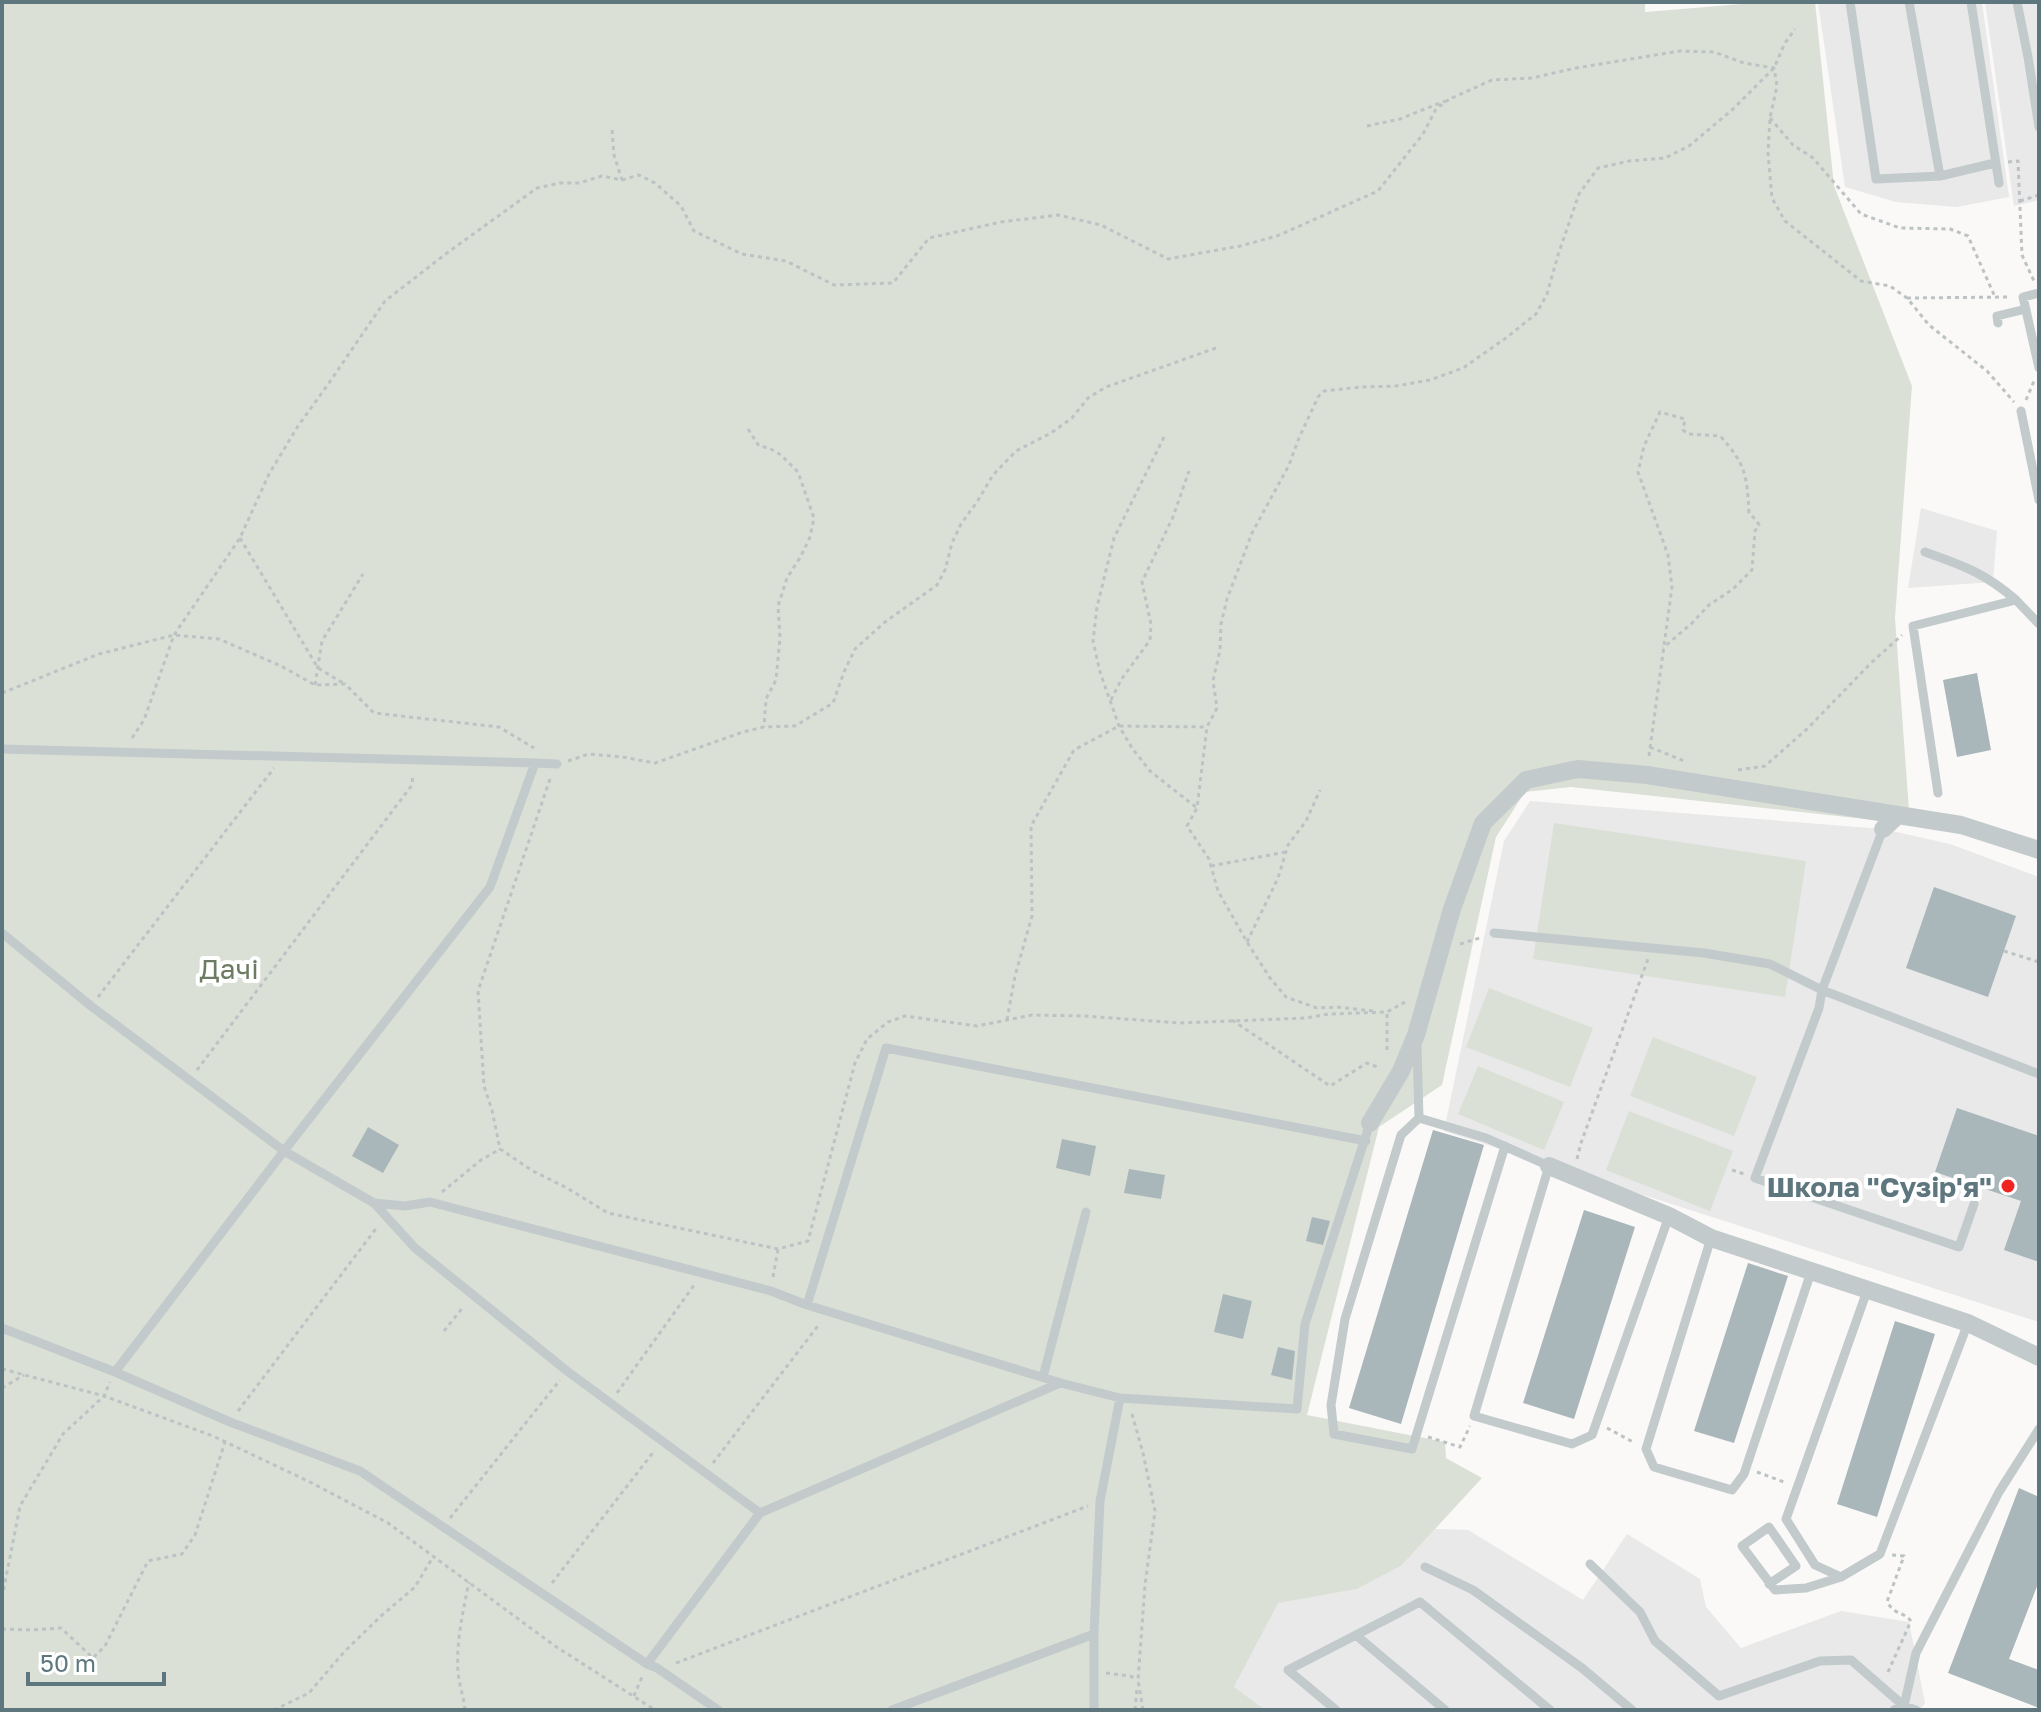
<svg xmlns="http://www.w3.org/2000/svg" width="2041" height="1712" viewBox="0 0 2041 1712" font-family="'Golos Text',sans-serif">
<rect width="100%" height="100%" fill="#faf9f7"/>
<path fill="#e8e9e8" d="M1818 2H1982L2009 197 1957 207 1896 202 1845 187Z
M1985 2H2039V200L2014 206Z
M1921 508 1997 531 1993 582 1908 588Z
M1530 801 1883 829 1950 844 2039 877V1322L1444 1131 1504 841Z
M1435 1529 1468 1530 1583 1600 1627 1534 1700 1579 1706 1607 1741 1648 1841 1611 1909 1622 1925 1703 1920 1710H1262L1234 1687 1278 1602 1357 1589 1401 1566Z"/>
<path fill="#dbe0d6" d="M2 2H1645V12L1766 2H1815L1834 186 1912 386 1895 618 1910 824 1571 787 1525 792 1496 837 1442 1085 1379 1127 1307 1415 1445 1442 1446 1458 1482 1478 1401 1566 1357 1589 1278 1603 1234 1687 1265 1710H2Z
M1554 823 1806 861 1785 997 1533 959Z
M1489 988 1593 1028 1570 1087 1466 1047Z
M1653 1037 1757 1077 1734 1136 1630 1096Z
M1478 1066 1564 1102 1544 1150 1458 1114Z
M1629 1111 1733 1151 1710 1211 1606 1170Z"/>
<path fill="#a9b6ba" d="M1977 673 1991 750 1957 757 1943 680Z
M1934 887 2016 916 1988 997 1906 968Z
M1957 1108 2039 1136V1262L2004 1250 2021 1201 1935 1172Z
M368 1127 399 1145 383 1173 352 1156Z
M1433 1130 1484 1145 1401 1424 1349 1408Z
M1062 1139 1096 1146 1090 1176 1056 1168Z
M1129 1169 1165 1175 1161 1199 1124 1193Z
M1584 1210 1635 1227 1574 1419 1523 1403Z
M1312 1217 1330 1221 1323 1245 1306 1241Z
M1748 1263 1788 1276 1734 1443 1694 1431Z
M1223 1294 1252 1301 1243 1339 1214 1332Z
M1895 1321 1935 1334 1877 1517 1837 1504Z
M1278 1347 1295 1351 1292 1380 1271 1375Z
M2019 1488 2039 1497V1581L2009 1659 2039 1670V1708L1948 1673Z"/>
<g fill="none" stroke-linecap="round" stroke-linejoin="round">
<path stroke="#bdc2c4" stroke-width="3" stroke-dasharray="4 4" stroke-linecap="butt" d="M1452 98 1492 80 1532 78 1576 68 1680 51 1714 52 1744 63 1774 68 1777 86 1770 118 1768 153 1772 198 1785 221 1861 281 1890 286 1907 298 1929 325 1987 371 2014 402
M1770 118 1793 145 1813 158 1861 214 1900 228 1950 229 1968 236 1995 297
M1367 126 1400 119 1445 101
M612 130 614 155 622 180
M2008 162 2018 161 2022 255 2034 281
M2020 201 2039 195
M1907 298 2011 297
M2026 400 2034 381
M748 429 759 446 769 448 781 455 798 472 814 518 810 537 801 556 787 578 778 606 780 638 776 680 766 699 764 727
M1164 437 1114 538 1097 607 1093 641 1100 672 1119 726 1132 748 1150 771 1197 808
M240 538 318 668 343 683
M315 685 322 641 363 574
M2 693 99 654 174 635 219 639 281 666 315 685 345 684 374 713 499 727 534 748
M1111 700 1121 680 1150 640 1151 624 1142 582 1173 517 1189 471
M132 738 144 720 174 635 240 538 269 474 298 426 329 383 385 301 447 253 537 188 560 183H579L602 176 622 180 639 175 655 183 681 206 694 231 742 254 786 261 834 285 893 283 929 238 1001 222 1058 215 1101 225 1168 259 1240 246 1277 236 1378 191 1423 134 1436 109 1452 97
M1650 747 1684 761
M1649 756 1672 587 1668 555 1638 472 1644 446 1660 412 1685 419 1683 430 1688 434 1720 436C1746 464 1747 476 1749 513L1757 521 1759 525 1755 531 1752 570 1733 589 1709 605 1692 623 1663 648
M568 761 589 754 622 757 655 763 743 732 764 727 795 726 833 703 844 672 855 649 885 622 937 585 945 570 952 543 961 524 977 502 993 475 1016 451 1051 433 1072 418 1088 398 1106 387 1216 348
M1738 770 1765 766 1807 729 1871 663 1902 635
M550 779 478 991 484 1086 492 1110 500 1149 533 1171 567 1188 608 1213 778 1249 808 1241 855 1063 867 1039 888 1022 905 1016 977 1026 1032 1015 1084 1016 1180 1023 1306 1018 1329 1014 1387 1012 1405 1002
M1211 866 1286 852
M1247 942 1278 878 1288 845 1306 821 1320 790
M1460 944 1483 937
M2004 951 2039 962
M98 997 274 768
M1373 1011 1337 1007 1317 1008 1286 997 1270 978 1247 942 1218 891 1209 859 1187 826 1197 808 1207 727 1217 708 1213 681 1220 650 1221 624 1227 599 1252 533 1289 465 1299 438 1318 397 1324 391 1361 387 1396 386 1430 380 1463 368 1506 338 1536 314 1547 294 1558 255 1579 194 1598 168 1629 161 1665 158 1689 146 1732 110 1774 68 1785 43 1795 29
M1387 1014V1054
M1007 1020 1015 976 1032 916 1031 826 1074 750 1119 726 1207 727
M1232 1020 1330 1086 1367 1063 1380 1068
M197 1070 412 785 413 774
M1577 1159 1581 1143 1648 959
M1732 1170 1744 1174
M442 1192 481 1160 500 1149
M773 1277 778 1249
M444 1331 464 1306
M2 1369 104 1396 213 1436 310 1482 388 1523 555 1646 655 1710
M2 1388 24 1375
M617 1393 694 1285
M238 1411 378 1226
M1132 1414 1143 1453 1155 1511 1145 1585 1138 1680 1143 1710
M1607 1428 1635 1443
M1428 1437 1460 1447 1470 1426
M713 1463 820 1323
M1757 1472 1784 1482
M450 1518 560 1380
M552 1583 655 1450
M2 1598 20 1506 63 1434 104 1396 110 1382
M2 1629 32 1630 61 1628 93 1658 105 1646 148 1561 182 1554 195 1535 225 1442
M676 1663 1088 1506
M1888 1672 1911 1621C1903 1611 1896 1616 1887 1602L1904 1556 1892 1555
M1106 1673 1130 1676 1137 1679
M634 1696 642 1677
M274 1710 309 1693 344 1652 381 1616 415 1587 433 1557
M465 1710C464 1697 459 1685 458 1672 456 1641 463 1612 469 1582
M1135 1710 1137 1688"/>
<path stroke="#c2cacc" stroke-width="9" d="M1850 2 1876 179 1940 176 1995 163
M1909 2 1940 176
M1971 2 1999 183
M2017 2 2028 57 2039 127
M1998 323 1997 316 2026 309
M2039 368 2023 297 2039 293
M2021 411 2039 500
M1925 552C1962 565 1985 573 2016 600
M2 749 535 763 490 887 284 1151 115 1372
M535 763 557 764
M1938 793 1913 626 2016 600 2039 624
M1883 829 1822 990 1819 1008 1755 1178 1959 1247 1974 1204
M2 933 91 1006 284 1151 374 1203 405 1206 430 1202 771 1291 807 1305 1061 1383 1120 1398 1297 1409 1305 1324 1370 1123
M1494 933 1704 953 1770 964 1822 990 2039 1074
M1417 1047 1419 1118 1486 1138 1549 1166 1474 1416 1572 1444 1592 1435 1669 1216
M1419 1118 1401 1135 1345 1319 1331 1405 1334 1434 1412 1449 1505 1146
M374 1203 415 1248 567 1371 760 1513
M1711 1238 1646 1449 1654 1467 1732 1490 1744 1474 1811 1272
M1867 1291 1786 1519 1815 1565 1841 1577 1880 1554 1968 1323
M807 1305 886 1048 1366 1141
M2 1328 115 1372 230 1422 360 1471 647 1664 657 1668 718 1710
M1043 1377 1086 1212
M1590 1564 1640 1612 1655 1641 1719 1696 1820 1661 1851 1660 1904 1706 1894 1710
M1425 1567 1473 1590 1582 1668 1632 1710
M1769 1584 1796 1566 1769 1527 1742 1546 1775 1590 1806 1588 1841 1577
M1357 1636 1445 1710
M647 1664 760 1513 1060 1383
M892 1710 1094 1634
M1094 1710V1634L1100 1501 1120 1398
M1336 1710 1288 1670 1420 1602 1550 1710
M1916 1710 1904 1706 1916 1653 1999 1492 2039 1429"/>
<path stroke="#c2cacc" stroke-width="18" d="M1883 829 1898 815 1961 825 2039 850
M1370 1123 1401 1071 1416 1035 1452 909 1483 823 1526 780 1578 769 1647 775 1898 815
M1549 1166 1669 1216 1711 1238 1968 1323 2039 1357"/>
</g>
<circle fill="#f02521" stroke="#fff" stroke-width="3" cx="2008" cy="1186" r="8"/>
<g text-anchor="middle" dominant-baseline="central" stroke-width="8" stroke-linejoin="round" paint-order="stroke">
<g font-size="28" fill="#6c7b62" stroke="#fff">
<text x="229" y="968">Дачі</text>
</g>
<g font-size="28" font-weight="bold" fill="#5e777f" stroke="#fff" text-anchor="end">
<text x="1992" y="1186">Школа "Сузір'я"</text>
</g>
</g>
<rect width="2041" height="1712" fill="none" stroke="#5e777f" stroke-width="8"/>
<path d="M28 1672v12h136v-12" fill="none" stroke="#5e777f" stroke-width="4"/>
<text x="40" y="1672" font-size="24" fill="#5e777f" stroke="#ffffff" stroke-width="6" paint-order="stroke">50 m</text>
</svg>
